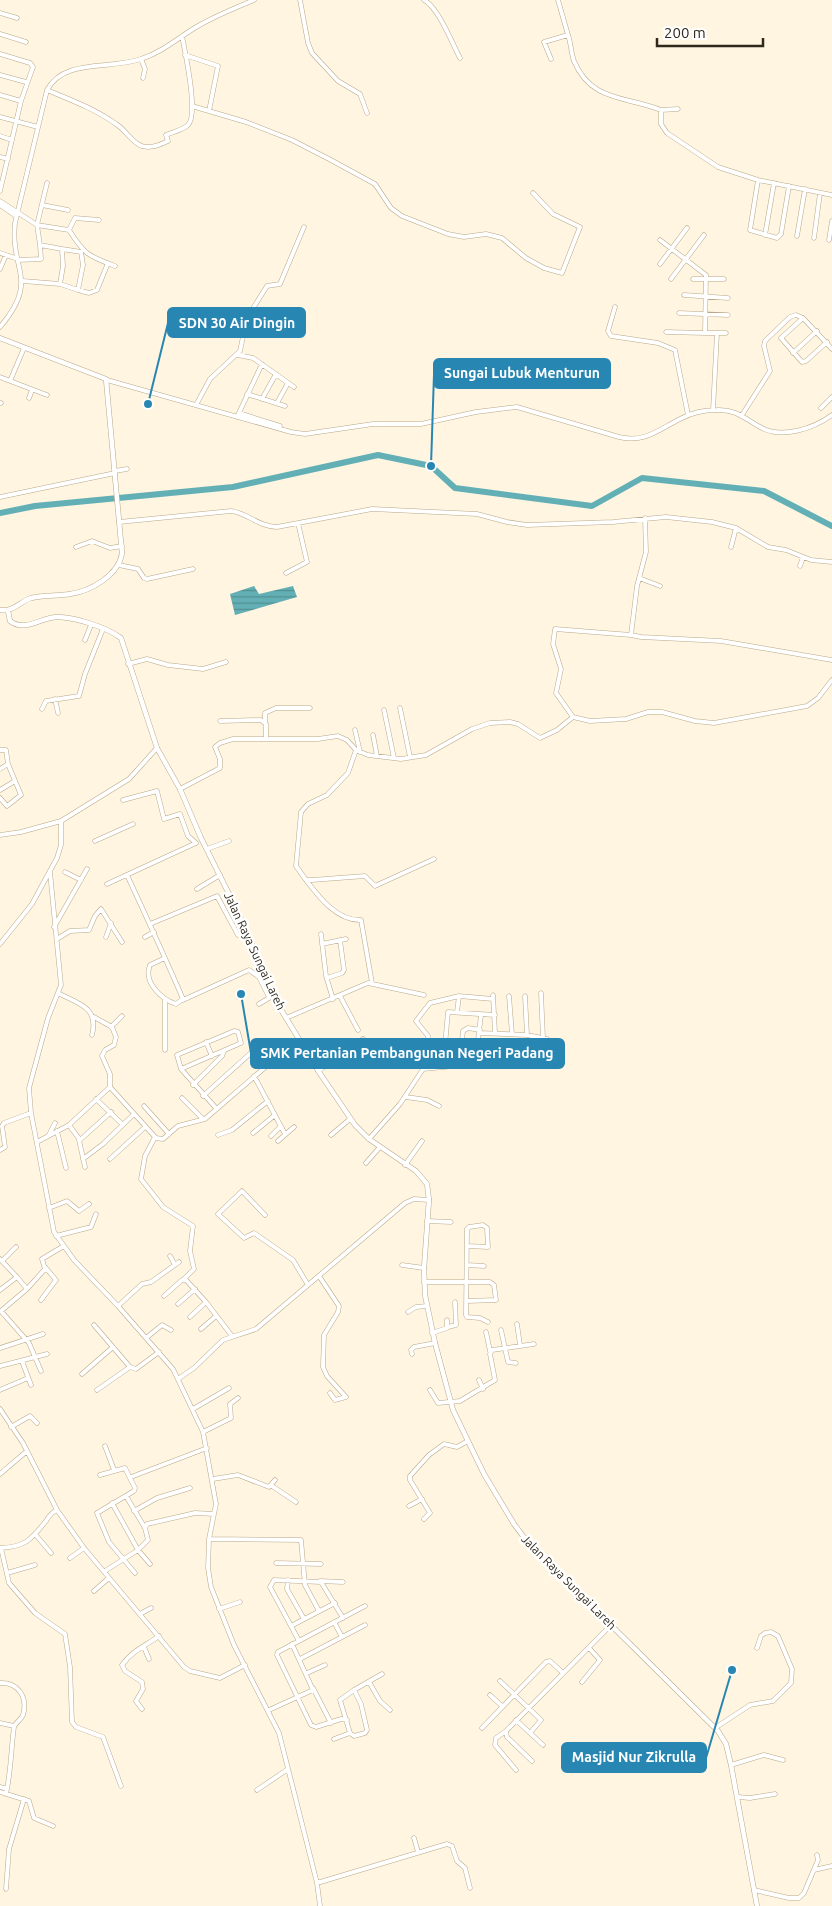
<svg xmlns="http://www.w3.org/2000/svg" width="832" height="1906" viewBox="0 0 832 1906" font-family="Ubuntu,sans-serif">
<defs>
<pattern id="water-rules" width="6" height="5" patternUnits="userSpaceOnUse" patternTransform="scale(1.25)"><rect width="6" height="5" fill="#62b0b5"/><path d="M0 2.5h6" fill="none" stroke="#518f92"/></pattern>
</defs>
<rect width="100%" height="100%" fill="#fff5e1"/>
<path fill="url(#water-rules)" d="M254 586 259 594 293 586 297 597 235 615 230 594Z"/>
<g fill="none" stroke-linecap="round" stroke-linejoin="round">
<path stroke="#62b0b5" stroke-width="6" d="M0 513 35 506 233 487 378 455 431 466 455 488 592 506 642 478 764 491 832 526"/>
<defs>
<path id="minor" d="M300 0 308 43 312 53 338 81 360 94 367 113
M424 0C438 7 452 43 460 58
M0 13 17 18
M0 34 26 42
M568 35C571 43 571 53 574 61 591 102 626 96 661 110
M0 54 30 63 33 67 21 101 0 191
M185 55 218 66 209 111
M141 59 145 69 143 78
M551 59 544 42 568 35 558 0
M0 75 26 82
M47 90C71 100 95 109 116 124 126 130 132 143 142 146 150 149 160 145 168 141L166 135C172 132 183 130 188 125 199 114 185 52 182 36
M0 95 21 101
M192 106 246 122 292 140 329 159 375 184 391 208 402 216 448 234 464 237 486 234 502 238 526 258 544 268 562 273 580 227 553 214 533 193
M678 109 661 110V124L667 133 718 167 758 180 832 195
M0 117 38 127
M0 136 12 140
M0 157 8 159
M758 180 750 230 777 238 781 234 789 186
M0 201 37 225 69 230C84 254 88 256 115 266
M0 205 16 216
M42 205 68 210
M69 230 75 218 99 220
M765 235 774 183
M797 236 805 189
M814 238 820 193
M660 240 706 275 705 333H717L713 410
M829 240 832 221
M62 249 81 252
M0 253 18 259
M18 260 41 259 40 245
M660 264 687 228
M0 269 6 255
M671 279 704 235
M693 279H724
M23 281 60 284 63 266 62 249 40 245 37 225 47 183
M60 284 78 290 83 265 81 252
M78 290 89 293 97 290 108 263
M684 295 728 298
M615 307 608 331 611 336 658 343 675 350 688 415
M679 313 728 315
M803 318 781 338 802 362 806 361 827 342
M246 323 263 330 288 335
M0 327C40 280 10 271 15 223L47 90C64 58 109 70 141 59 163 52 179 37 198 26 215 16 235 8 254 0
M666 332 705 333
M717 333H726
M793 353 817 331
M238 355 253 358 294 387
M0 377 47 395
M107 380 291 432 305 434 373 424H421L476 412 517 407 619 437C645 443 658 430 680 419 691 413 704 410 717 410 737 409 746 420 762 428 783 439 814 428 832 415
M10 381 24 348
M247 394 285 406
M29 398 32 390
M262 399 276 374
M0 403H1
M277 403 288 383
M196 405 210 379 240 351 247 318 267 286 280 284 304 227
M821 408 832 397
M239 413 280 426
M742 415 770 371 764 346 765 341 790 317 796 315 803 318 832 349
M237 417 262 364
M115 471 127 469
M0 497 115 473
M119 522 231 511C248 513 259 527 277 527L372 509 477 514 507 522 527 525 613 522 666 517 712 522 736 528 768 547 786 550 811 560 832 562
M76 547 92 541 110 548 122 546
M731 547 736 528
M119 565 138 569 144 578 147 579 193 569
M800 566 803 557
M286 573 307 562 298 523
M639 578 660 586
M631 635 641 637 721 641 832 660
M85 640 91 625
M128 664 147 659 168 665 203 669 226 662
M55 699 58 713
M400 708 410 757
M42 709 46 701 79 696 85 674 103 629
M384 710 394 758
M573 717 556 693 561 669 553 644 555 629 631 635 637 586 646 552 645 518
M220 721 261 720 266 724V739
M265 722V713L276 708H310
M355 730 360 752
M373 735 377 756
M0 750H6L8 764 21 795 7 806 0 798
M356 750 348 773 327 795 308 804 301 812 296 866 306 880H312L365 876 375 886 434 859
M0 769 8 764
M180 789 220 768V759L215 747 220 743 233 739H318L338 736 347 740 356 750 368 755 401 759 426 755 472 729 490 723 510 722 518 724 540 738 557 730 573 717 590 721 626 719 648 712H662L695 721 714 723 807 706 818 698 832 680
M0 790 15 781
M123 800 157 791 164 819 180 814 188 836 196 843
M0 835 21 832 61 821 129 779 157 748
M95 841 133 824
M207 849 229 841
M50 872 61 985 48 1018 29 1088 31 1113 54 1232 74 1260 118 1306 173 1369 203 1432 216 1504 209 1539 208 1568 211 1587 234 1645 279 1733 317 1883 320 1906
M65 872 81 880
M127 875C146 916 165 957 183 999L176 1004C161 999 143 982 150 965L165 958
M306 880C319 897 337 921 361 920L372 983
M107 884 196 843
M197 889 220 875
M150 924 217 896 238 935
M54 927 87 869
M321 934 326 976 333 999
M106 937 111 923
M145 937 154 932
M57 939 70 931 89 930 95 916 101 909 122 942
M0 944 32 904 57 858 61 845V821
M322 944 346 939
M327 978 342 973 344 970 340 940
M58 993C79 1004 99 1007 92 1035
M541 993 543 1038
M493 995 495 1033
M340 996 358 1030
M509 996 512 1034
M525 996 527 1035
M165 999V1050
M183 1000 249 970 259 977 269 997
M259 1004 274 995
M457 1012 459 996
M286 1018 368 983 424 995
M111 1027 122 1016
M480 1033 527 1035 547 1039
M206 1042 212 1056
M477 1048 500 1050
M475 1064 496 1066
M459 1066 463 1031 468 1028 480 1030
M443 1067 448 1012 495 1015
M181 1069 241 1043 238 1032 234 1031 177 1055 181 1069 216 1108
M423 1069 475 1064 481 1015
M318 1071 346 1053 363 1039
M254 1076 285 1134
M193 1085 222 1056 224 1051
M110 1087 156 1138 163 1139 178 1126 205 1119 276 1058 302 1043
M203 1096 263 1042H267L276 1058
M406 1097 427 1100 439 1106
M182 1098 203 1119
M96 1099 122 1124
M144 1106 169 1134
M69 1125 80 1140 111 1112
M57 1131 66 1168
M253 1133 275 1115
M49 1135 55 1123
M218 1135 232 1130 268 1101
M331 1135 350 1119
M271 1136 280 1127
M155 1137 145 1156 141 1179 163 1207 193 1226 190 1251 194 1269 184 1279
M369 1139 400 1104 423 1069 428 1036 416 1021 430 1003 459 996 493 999
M79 1140 85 1167
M278 1141 294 1127
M37 1142 69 1125 110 1087V1074L102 1056 105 1050 114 1045 116 1037 112 1027 94 1017
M0 1150 5 1147 2 1126 4 1123 31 1113
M83 1159 103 1144 134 1114
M110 1159 145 1127
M366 1163 380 1147
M405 1165 422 1141
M49 1208 67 1201 79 1211 89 1204
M265 1215 242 1191 218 1214 244 1238 254 1233 293 1260 308 1285
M427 1221 451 1222
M56 1236 91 1227 96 1214
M468 1246 488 1247 487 1228 483 1225 469 1227 467 1229 466 1315 467 1317 480 1318 488 1322
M170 1256 175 1265
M0 1259 17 1277
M2 1261 16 1247
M402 1265 424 1268
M467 1265 484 1266
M319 1276 339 1306 338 1312 324 1335 323 1367 327 1376 346 1397 335 1400 330 1393
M424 1282H490L494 1285 496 1300 467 1301
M27 1289 45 1269 42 1259 62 1247
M0 1290 17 1277 27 1289 1 1311 29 1343 41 1371
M164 1296 182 1280H186L206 1302 232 1336
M41 1300 56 1280 45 1267
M178 1304 195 1289
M118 1306 142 1284 151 1282 179 1262
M408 1312 416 1307 427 1306
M190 1317 206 1302
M517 1324 520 1345
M94 1325 130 1367
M448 1327 456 1325 455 1302
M201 1329 216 1316
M501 1330 508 1362 516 1363
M486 1332 490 1351
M432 1333 447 1328V1320
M146 1338 162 1325 171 1330
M0 1348 43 1334
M412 1354 411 1350 414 1347 435 1343
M22 1361 31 1385
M0 1366 47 1354
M82 1374 113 1347
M178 1379 194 1368 223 1340 256 1329 405 1203 414 1199 429 1200
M479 1380 483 1389
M0 1390 28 1378
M97 1390 130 1367 136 1369 159 1352
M430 1390 438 1403 460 1401 495 1380 490 1354 492 1350 534 1344
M0 1409 23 1443 57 1510
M193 1409 229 1388
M11 1427 30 1416 37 1423
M203 1432 231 1418 230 1404 238 1398
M105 1446 114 1470
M0 1474 27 1451
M100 1475 125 1468 135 1488 134 1491 97 1513 109 1542 135 1573
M131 1477 207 1448
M213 1479 238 1475 269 1487 275 1480
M272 1486 296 1502
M126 1496 145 1528
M112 1503 138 1550 150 1564
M409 1506 422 1499
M134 1511 157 1498 190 1488
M424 1519 430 1513 410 1480V1476L429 1455 444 1444 457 1447 466 1442
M35 1534 51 1553
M209 1539 301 1540 305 1585 319 1611
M0 1548C25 1547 31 1540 46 1521 49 1516 52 1512 57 1510L84 1548 184 1667 190 1671 220 1678 245 1665
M1 1548 9 1583 35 1613 65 1634 70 1667 72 1722 76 1727 103 1737 121 1786
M70 1558 84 1548
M276 1563 321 1564
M105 1571 138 1550 148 1540 145 1528 147 1524 195 1513 214 1514
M7 1573 35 1565
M288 1580 287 1589 304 1619
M320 1581 343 1582
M94 1591 109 1578
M219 1609 240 1602
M140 1614 151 1608
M334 1622 342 1637
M291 1626 270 1587 274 1580 321 1582 343 1618
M299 1641 291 1626 335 1603
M144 1647 149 1659
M300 1659 365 1625
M307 1673 325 1665
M500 1681 541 1720 530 1733
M369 1682 380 1701 390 1710
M582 1682 600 1660 589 1648
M0 1683C18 1682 28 1697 23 1715 21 1720 15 1723 14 1727 11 1749 11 1772 6 1794
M313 1688 331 1723
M354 1690 340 1700 350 1733 354 1736 365 1733 367 1730 361 1704 354 1690 382 1674
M490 1695 502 1706
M142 1709 136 1701 143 1689 142 1682 125 1671 122 1665C132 1651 145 1646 159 1636
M269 1710 313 1690 292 1644
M347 1720 341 1719 316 1727 311 1725 277 1655 278 1652 365 1606
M516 1720 543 1745
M0 1723 14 1726
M482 1728 546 1662 550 1661 562 1672
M715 1728 750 1705 773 1701 791 1683 792 1669 778 1636 771 1632 765 1633 761 1636 757 1648
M506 1731 496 1738 495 1745 516 1770
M334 1739 350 1733
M532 1761 507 1737 506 1731 611 1625
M731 1765 764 1755 783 1760
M0 1787 7 1789
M257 1790 288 1769
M0 1792 29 1801 34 1818 53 1826
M738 1797 750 1798 775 1794
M414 1838 418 1852
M814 1870 832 1866
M317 1883 447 1844 452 1846 457 1861 465 1868 470 1888
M6 1889 9 1849 24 1799
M754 1890 789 1898H799L804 1893 818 1860 817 1855"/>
<path id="tertiary" d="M0 338 106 379 122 553C119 575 91 591 70 594 58 596 44 595 31 598 19 602 14 612 0 610
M8 611 10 621C26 633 42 616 59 617 77 618 106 627 121 638L157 748 180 789 201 838 236 908 280 1008 319 1072 355 1125 369 1139 416 1171 427 1184 429 1200 424 1268 425 1295 435 1343 453 1410 484 1474 514 1524 529 1544 718 1731 726 1744 731 1765 757 1906"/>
</defs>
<use href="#minor" stroke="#b8a889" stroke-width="5"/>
<use href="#tertiary" stroke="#b8a889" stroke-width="5.5"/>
<use href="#minor" stroke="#fff" stroke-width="4"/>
<use href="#tertiary" stroke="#fff" stroke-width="4.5"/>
</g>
<g text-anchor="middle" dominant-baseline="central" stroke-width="5" stroke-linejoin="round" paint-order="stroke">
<g font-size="12" fill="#2f281c" stroke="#fff">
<text transform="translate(255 951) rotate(65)">Jalan Raya Sungai Lareh</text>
<text transform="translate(569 1582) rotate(45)">Jalan Raya Sungai Lareh</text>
</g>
</g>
<path fill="none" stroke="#2786b2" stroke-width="2" d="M148 404L168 323M431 466L434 374M241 994L251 1053M732 1670L706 1758"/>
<g fill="#2786b2" stroke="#fff" stroke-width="2">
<circle cx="148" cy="404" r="5"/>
<circle cx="431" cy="466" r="5"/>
<circle cx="241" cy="994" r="5"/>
<circle cx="732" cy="1670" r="5"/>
</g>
<g fill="#2786b2" stroke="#2786b2" stroke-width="2">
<rect x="168" y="308" width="137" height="29" rx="5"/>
<rect x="434" y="359" width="176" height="29" rx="5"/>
<rect x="251" y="1039" width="313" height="29" rx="5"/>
<rect x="562" y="1743" width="144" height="29" rx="5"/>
</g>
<g font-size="14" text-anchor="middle" font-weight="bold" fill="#fff">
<text x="237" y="328">SDN 30 Air Dingin</text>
<text x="522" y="378">Sungai Lubuk Menturun</text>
<text x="407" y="1058">SMK Pertanian Pembangunan Negeri Padang</text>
<text x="634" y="1762">Masjid Nur Zikrulla</text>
</g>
<path d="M657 38v8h106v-8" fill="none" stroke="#2f281c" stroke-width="2.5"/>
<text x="664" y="38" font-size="15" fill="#2f281c" stroke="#ffffff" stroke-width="4" paint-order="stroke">200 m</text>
</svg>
